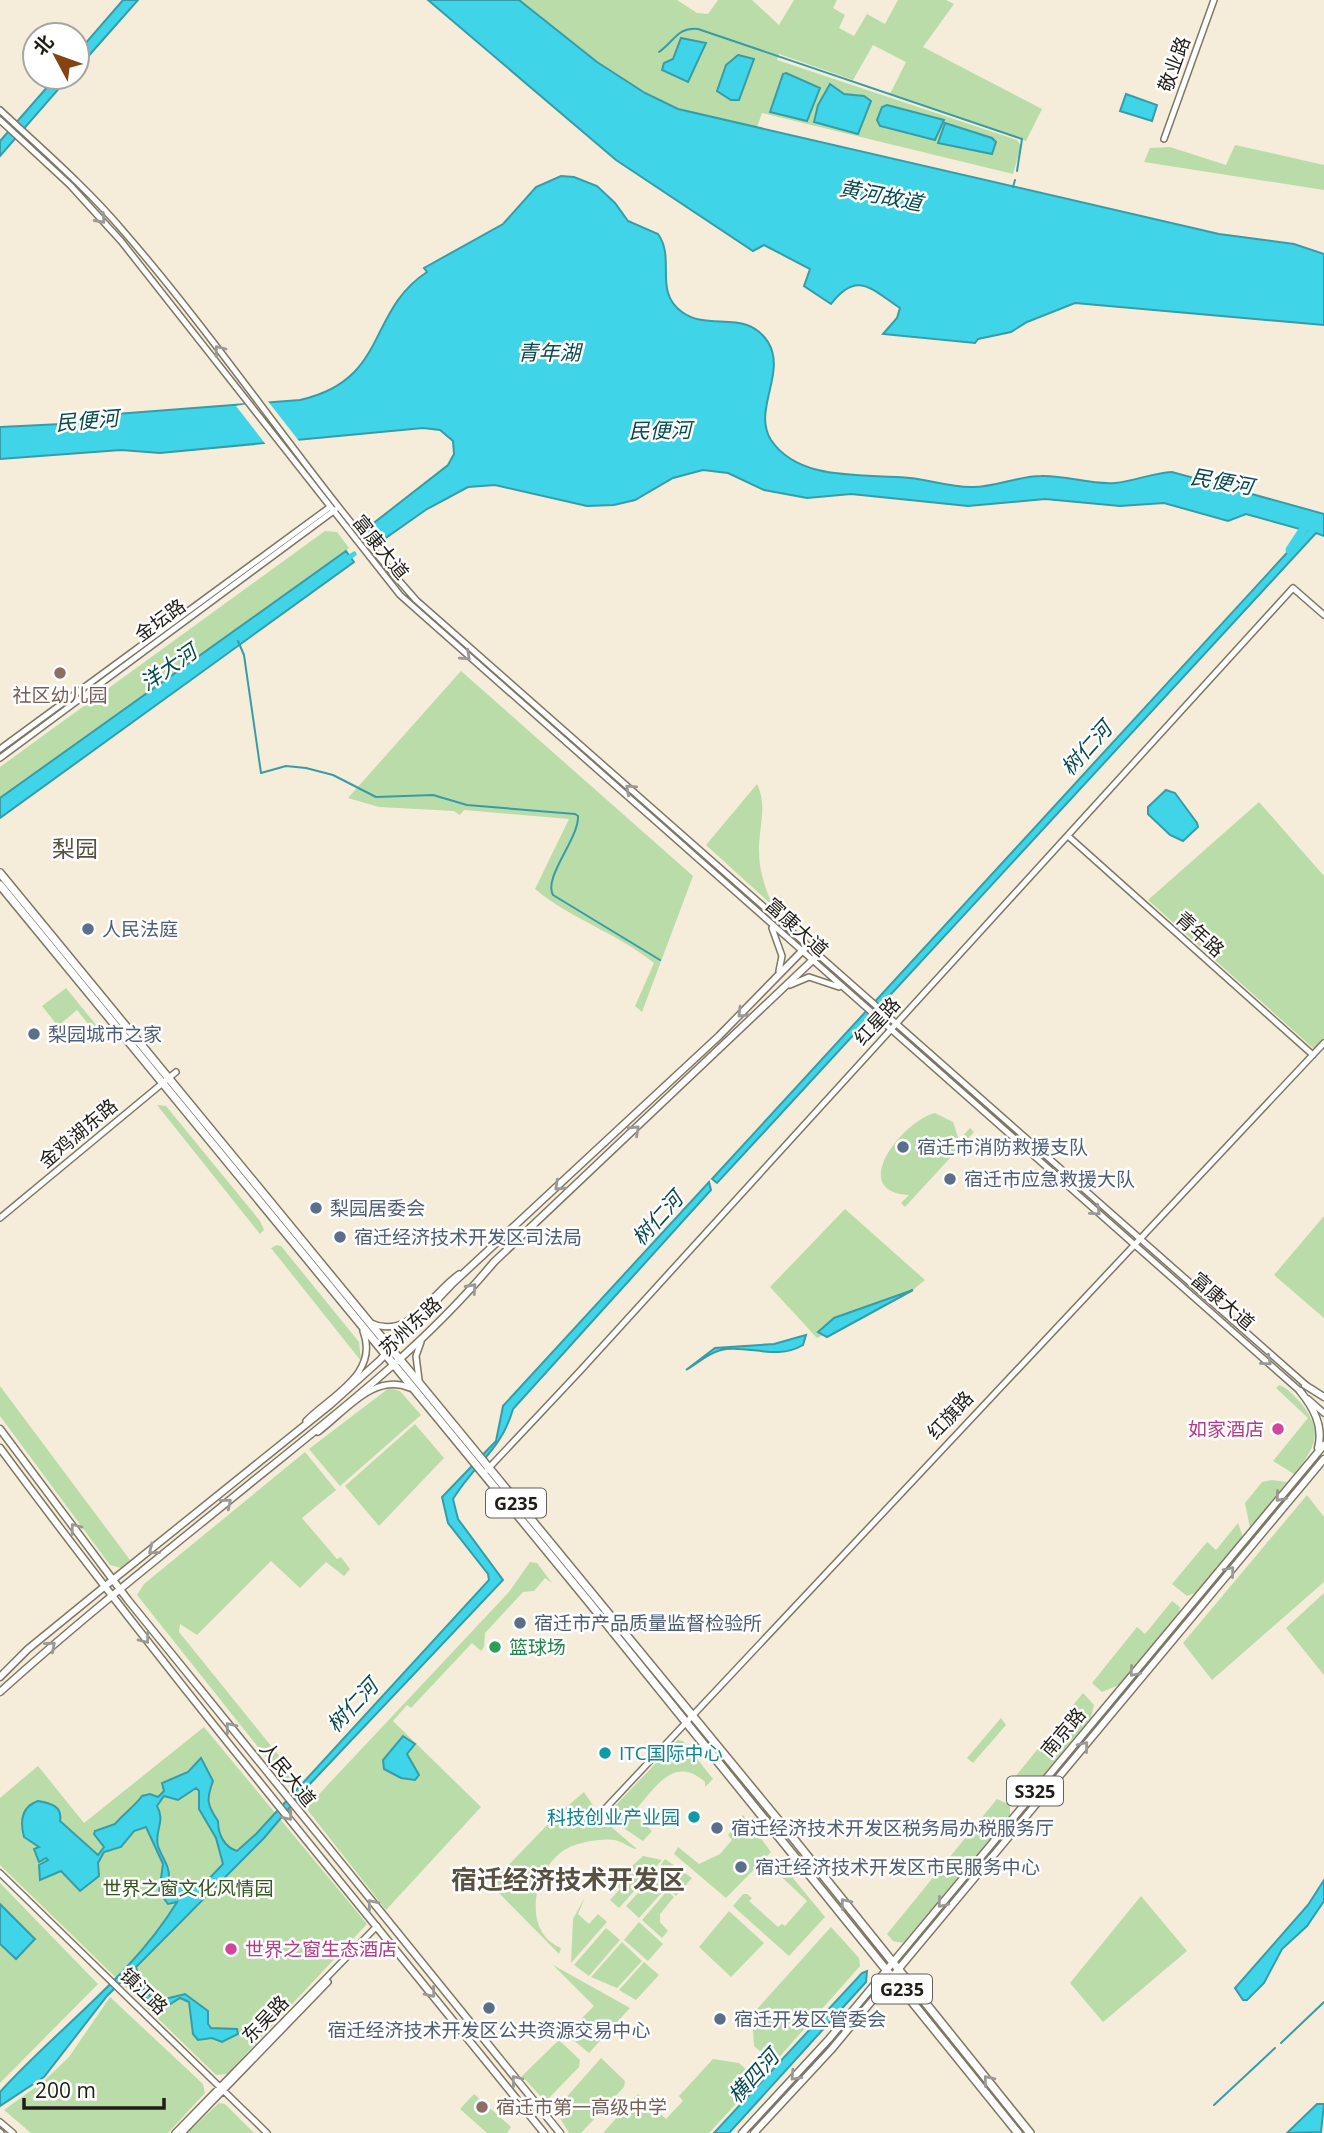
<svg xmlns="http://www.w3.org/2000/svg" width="1324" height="2133" viewBox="0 0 1324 2133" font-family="'Open Sans','Noto Sans SC',sans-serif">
<rect width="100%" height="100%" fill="#f5edd9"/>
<path fill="#badca8" d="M519 0H677L697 13 708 14 718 0H752L779 25 794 0H837L833 8 845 15 839 28 854 36 867 14 885 24 898 0H946L954 4 923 47 1042 109 1026 141 890 94 906 62 873 45 853 80 779 54 777 60 1017 140 1021 146 1013 174 762 113 757 127C732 121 704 117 679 109 622 91 565 37 519 0Z
M1235 145 1324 165V190L1144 162 1150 148 1170 147 1226 165Z
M325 531 337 532 349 548 0 798V767Z
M461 671 693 876 642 1012 635 1006 654 963C617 933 571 919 535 889L569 819 464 810 460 815 454 811 379 807 348 798Z
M757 784C767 804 760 824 759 845 758 867 764 886 773 906L706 845Z
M1259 802 1324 876V1038L1314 1049 1148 900Z
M66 988 101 1031 97 1035 77 1010 58 1026 42 1006Z
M157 1105 166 1106 260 1221 264 1230 260 1234Z
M935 1113 953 1122 959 1140 970 1128 974 1132 905 1207 901 1203 909 1195C846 1191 904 1120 935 1113Z
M845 1209 925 1280 913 1290 817 1338 770 1287Z
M1324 1216V1318L1274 1275Z
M277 1245 281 1246 359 1342 361 1361 271 1248Z
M1279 1385C1288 1388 1294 1396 1301 1403 1324 1432 1316 1447 1294 1474L1273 1461 1308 1418 1276 1388Z
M0 1386 130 1560 121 1568 110 1565 0 1416Z
M389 1388 400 1391 421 1415 340 1486 309 1449Z
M415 1424 444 1458 379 1526 345 1486Z
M305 1452 336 1490 302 1518 337 1559 341 1557 350 1569 344 1576 326 1562 300 1588 271 1561 197 1635 180 1624 179 1632 297 1778 289 1786 137 1595 144 1584Z
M1272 1480 1287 1482 1250 1528 1245 1503 1262 1482Z
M1307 1495 1324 1517V1582L1212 1680 1183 1643Z
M1238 1523 1243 1537 1195 1593 1187 1596 1172 1584 1207 1542 1216 1550Z
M530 1562 537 1563 552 1583 545 1578 534 1591 523 1592 485 1633 484 1647 481 1651 472 1643 411 1708 407 1705 393 1721 481 1807 386 1910 306 1808 509 1592Z
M1324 1593V1675L1286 1628Z
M1172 1601 1180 1607 1179 1612 1119 1685 1102 1692 1092 1683 1137 1627 1145 1634Z
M1083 1693 1094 1705 1091 1717 1026 1796 1016 1797 1006 1788Z
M1001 1718 1006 1725 973 1763 967 1758Z
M204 1727 367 1924 227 2074 216 2075 0 1865V1798L38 1766 84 1823Z
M678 1740 683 1741 713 1779 705 1787V1782C674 1754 655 1788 633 1813L652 1831 643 1841 619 1825 612 1809Z
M584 1792 602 1819 637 1849C631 1849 625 1843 618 1841 606 1837 581 1842 570 1847 533 1864 520 1932 561 1948L559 1954 490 1884 555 1817Z
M997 1799 1010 1805V1816L903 1943 893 1941 887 1934Z
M743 1815 771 1852 726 1898 674 1854 678 1847 699 1864 720 1854 732 1840 728 1835Z
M643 1856 662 1860 619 1908 610 1900 620 1889 608 1879 595 1889 592 1887 611 1874 630 1868Z
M665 1859 692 1878 676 1896 653 1876Z
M778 1860 825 1917 789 1956 733 1906 743 1894H747L752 1898 749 1901 778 1927 782 1924 785 1926 807 1901 770 1866Z
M652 1878 665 1889 639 1918 626 1906Z
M0 1883 98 1984 0 2083Z
M667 1891 674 1897 660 1914V1922L668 1931 662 1938 642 1920Z
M1141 1896 1187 1951 1103 2022 1070 1983Z
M585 1897 578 1914 589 1924 598 1914 607 1922 571 1963 573 1919Z
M729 1911 764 1943 731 1977 699 1947Z
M639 1922 663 1944 648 1961 624 1940Z
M831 1927 859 1958 860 1966 774 2063 754 2046 753 2029 747 2020Z
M606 1928 620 1940 589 1976 574 1965Z
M622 1942 642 1961 617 1988 591 1977Z
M644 1962 659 1975 636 2000 619 1990Z
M553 1965 630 2008 589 2053 566 2034 594 2006Z
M110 1997 203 2084 205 2093 168 2133H31L4 2110 44 2081 69 2057Z
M559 2040 580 2060 579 2067 549 2098 543 2099 522 2076Z
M601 2058 625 2081 624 2087 581 2133H569L555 2110Z
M713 2059 739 2063 758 2080 709 2133H603L638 2094 666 2119 683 2101 679 2096Z
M474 2094 511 2127 507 2133H487L460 2109Z
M219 2103 225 2104 254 2133H187Z"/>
<path fill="#3fd4e7" stroke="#369da8" stroke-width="2" fill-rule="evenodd" d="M123 0H138L77 69V53Z
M428 0H519L597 62 645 93 678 109 1219 234 1294 244 1324 254V325L1075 303 1027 322 1011 332 978 339 975 343 883 334 897 318 900 308C871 289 857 270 831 304L804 286 810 269 764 245 753 251 616 160Z
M681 38 706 43 688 82 662 70 664 63 673 59Z
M738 55 754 59 739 100H731L717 91 726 65Z
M786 73 820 88 807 121 770 112 783 74Z
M56 77H69L0 156V141Z
M830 84 844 94 864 96 871 101 858 134 814 122 818 105Z
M1126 94 1157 105 1152 121 1120 111Z
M887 105 944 120 935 140 880 126 877 120 882 107Z
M945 123 992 138 996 142 992 154 938 143Z
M561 176 574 177 597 186 615 203 628 221 658 234C676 259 653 291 682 312 709 332 746 308 768 342 787 373 752 410 771 440 800 483 866 473 910 478 931 480 952 488 973 487 996 487 1018 476 1041 476 1066 475 1090 485 1115 483 1135 481 1152 473 1172 472L1324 514V536L1316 533 717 1183 712 1179 1307 531 1246 514 1228 521 1164 503 1120 506 1045 499 968 506 851 494 807 498 764 490 728 473 703 470 673 478 635 500 614 505 587 506 495 485 468 487 427 509 377 544 366 529 448 465 454 454 453 441 440 430 423 428 160 453 121 450 0 459V427L103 422 116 414 300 400C389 380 366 312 427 272L424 268 503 224 536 187Z
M346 551 354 562 0 818V798Z
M1166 790 1175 793 1197 823 1198 827 1183 841 1170 835 1148 814V807Z
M709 1182 711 1190 513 1409C501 1451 475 1463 453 1499L458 1519 503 1580 308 1786 264 1838 136 1967 141 1985 150 1996 165 1999 185 1994 208 2011V2024L211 2028 237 2029 238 2034 222 2042 212 2038 198 2040 193 2034 189 2002 180 1998 164 2008C147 2006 136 1987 132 1971L107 1996 44 2077 0 2106V2092C58 2028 133 1975 177 1902L168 1904 159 1892 163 1864 146 1827 134 1831 121 1847 104 1852 98 1863 99 1876 80 1891 61 1871 40 1880 39 1865 48 1860 46 1858 39 1862 34 1849 39 1847 24 1837C20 1822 21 1807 38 1801 48 1803 63 1805 60 1821L98 1855 104 1847 94 1834 95 1831 115 1824C124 1813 134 1807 142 1796L150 1794 158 1797 164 1791 162 1783 188 1772 201 1758 213 1781C206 1800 207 1805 218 1821 218 1834 224 1847 237 1851L256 1834 489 1580 488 1574 448 1523 442 1497 496 1441 503 1406ZM196 1788 199 1791V1809L216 1838 223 1864 206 1882 188 1889 169 1879C170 1866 162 1858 158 1846 154 1831 166 1821 157 1806L164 1796 178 1800Z
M913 1290 827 1337 818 1332 834 1318Z
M806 1335 803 1345C778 1360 751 1346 726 1349 711 1351 698 1363 686 1370L715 1348 774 1344Z
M403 1736 415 1744 407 1754 419 1775 415 1780 401 1778 384 1769 383 1760Z
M1324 1880V1901L1307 1926 1282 1949 1264 1983 1247 2000H1243L1235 1988 1308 1905Z
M0 1904 35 1939 16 1959 0 1944Z
M867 1971 866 1982 729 2133H714L862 1973Z
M1317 2104H1324L1321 2132 1287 2133Z"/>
<path fill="#f5edd9" d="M267 400 299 441 267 446 236 406Z"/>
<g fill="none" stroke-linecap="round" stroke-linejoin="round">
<path stroke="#369da8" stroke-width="2" d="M659 52C675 41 677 27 698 29L1022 139 1017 171
M1013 187 1015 180
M238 641 244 655 261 773 286 766 306 768 333 775 376 797 433 795 467 805 575 814 578 816C579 839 543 877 553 895L660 960
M1281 2043 1324 2002
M1214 2105 1275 2048"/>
<path stroke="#3fd4e7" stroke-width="5" d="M345 560 354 554"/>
<path stroke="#3fd4e7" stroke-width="9" d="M1290 550 1309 521"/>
<defs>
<path id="minor" d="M0 110C43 150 87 188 125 233 227 351 312 483 416 600L1306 1385
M0 120 70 185 121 241 400 595 1301 1392
M1164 139 1214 0
M0 749 330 507
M0 758 335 510
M1068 836 1313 1055
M772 928 782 956 779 971
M790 985 809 977 839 987
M0 1218 176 1072
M371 1323C409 1341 432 1292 459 1274
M419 1380 416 1356 421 1342
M1308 1399 1324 1413
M306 1421C330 1396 380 1374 363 1331
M318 1432C345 1412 374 1372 410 1388
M487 1470 580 1371 1293 588 1324 615
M603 1811 1324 1043
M0 1873 267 2133
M0 2122 13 2133
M0 2132 1 2133
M175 2133 377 1926
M182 2133 328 1982"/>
<path id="major" d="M1305 1385 1324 1397
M1300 1391C1313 1407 1324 1426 1318 1448
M0 1429 128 1600 560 2133
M0 1448C174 1683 361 1906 544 2133
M0 1677 28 1649 104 1587 330 1405 379 1361 453 1283 719 1036 807 946
M0 1692C83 1617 171 1548 258 1477 341 1410 425 1345 494 1262L817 956
M742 2133 829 2039 1324 1445
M754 2133 831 2050 1324 1459"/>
<path id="highway" d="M0 873 793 1838 1030 2133
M0 885 588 1601 1018 2133"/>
</defs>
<use href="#minor" stroke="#7e7765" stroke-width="8"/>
<use href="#major" stroke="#7e7765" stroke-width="9"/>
<use href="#highway" stroke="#7e7765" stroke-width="10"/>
<use href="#minor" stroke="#fff" stroke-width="5"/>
<use href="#major" stroke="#fff" stroke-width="6"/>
<use href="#highway" stroke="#fff" stroke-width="7"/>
</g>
<defs><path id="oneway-chevron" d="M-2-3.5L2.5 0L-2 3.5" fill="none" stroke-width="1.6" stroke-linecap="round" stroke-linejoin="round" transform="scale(1.75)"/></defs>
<g stroke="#9b9996">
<use href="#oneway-chevron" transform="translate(101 219) rotate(48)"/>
<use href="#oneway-chevron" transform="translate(219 350) rotate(-128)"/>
<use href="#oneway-chevron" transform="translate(466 656) rotate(42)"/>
<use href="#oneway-chevron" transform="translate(630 789) rotate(-138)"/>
<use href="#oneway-chevron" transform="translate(742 1013) rotate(135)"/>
<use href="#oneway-chevron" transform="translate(635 1130) rotate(-43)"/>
<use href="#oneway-chevron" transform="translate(559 1186) rotate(137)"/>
<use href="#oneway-chevron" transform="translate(1096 1211) rotate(41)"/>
<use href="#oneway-chevron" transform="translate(472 1288) rotate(-48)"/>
<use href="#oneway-chevron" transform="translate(1267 1361) rotate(41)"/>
<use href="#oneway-chevron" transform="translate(1280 1497) rotate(130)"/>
<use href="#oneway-chevron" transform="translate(227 1503) rotate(-40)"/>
<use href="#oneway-chevron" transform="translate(75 1528) rotate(-127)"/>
<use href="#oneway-chevron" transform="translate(153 1550) rotate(142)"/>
<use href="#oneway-chevron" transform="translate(1230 1571) rotate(-50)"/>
<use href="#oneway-chevron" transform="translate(145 1639) rotate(52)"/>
<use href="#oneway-chevron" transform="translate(51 1646) rotate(-41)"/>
<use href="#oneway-chevron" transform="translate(1134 1672) rotate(130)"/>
<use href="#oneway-chevron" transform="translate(230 1727) rotate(-129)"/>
<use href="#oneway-chevron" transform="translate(1084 1746) rotate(-50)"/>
<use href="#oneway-chevron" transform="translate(288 1816) rotate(51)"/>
<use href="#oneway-chevron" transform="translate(845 1903) rotate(-129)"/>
<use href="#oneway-chevron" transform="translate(942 1903) rotate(130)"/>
<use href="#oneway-chevron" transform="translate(372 1904) rotate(-129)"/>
<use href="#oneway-chevron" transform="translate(431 1993) rotate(51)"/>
<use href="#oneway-chevron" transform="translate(795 2076) rotate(133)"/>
<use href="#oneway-chevron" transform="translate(516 2080) rotate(-129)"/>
<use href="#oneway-chevron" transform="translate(988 2080) rotate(-129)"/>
</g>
<g fill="#8d6e63" stroke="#fff" stroke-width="2.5">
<circle cx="60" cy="673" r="7"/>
<circle cx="482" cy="2107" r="7"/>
</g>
<g fill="#5c6f8a" stroke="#fff" stroke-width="2.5">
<circle cx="88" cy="929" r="7"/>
<circle cx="34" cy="1034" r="7"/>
<circle cx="903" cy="1147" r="7"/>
<circle cx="950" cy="1179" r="7"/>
<circle cx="316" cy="1208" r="7"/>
<circle cx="340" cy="1237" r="7"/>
<circle cx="520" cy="1623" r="7"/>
<circle cx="717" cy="1828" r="7"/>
<circle cx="741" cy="1867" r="7"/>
<circle cx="489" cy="2008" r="7"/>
<circle cx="720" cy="2019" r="7"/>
</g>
<g fill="#d1479c" stroke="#fff" stroke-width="2.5">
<circle cx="1278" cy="1429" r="7"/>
<circle cx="231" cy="1949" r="7"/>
</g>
<circle fill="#2e9e5b" stroke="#fff" stroke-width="2.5" cx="495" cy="1647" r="7"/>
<g fill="#0f9aa8" stroke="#fff" stroke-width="2.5">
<circle cx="605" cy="1753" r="7"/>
<circle cx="694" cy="1817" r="7"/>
</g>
<g text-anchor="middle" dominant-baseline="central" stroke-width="5" stroke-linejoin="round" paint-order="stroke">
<g fill="#fff" stroke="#63615c" stroke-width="2">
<rect x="486" y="1488.5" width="60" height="29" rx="5"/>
<rect x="1007" y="1776.5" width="56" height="29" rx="5"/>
<rect x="872" y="1974.5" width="60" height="29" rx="5"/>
</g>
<g font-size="18" font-weight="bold" fill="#201d16">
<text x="516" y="1503">G235</text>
<text x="1035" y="1791">S325</text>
<text x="902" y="1989">G235</text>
</g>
<g font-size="19" fill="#201d16" stroke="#fff">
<text transform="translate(1174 64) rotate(-70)">敬业路</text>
<text transform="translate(381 547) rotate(51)">富康大道</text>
<text transform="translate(160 620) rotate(-36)">金坛路</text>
<text transform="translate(797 927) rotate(42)">富康大道</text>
<text transform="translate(1200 934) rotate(42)">青年路</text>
<text transform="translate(877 1021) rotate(-47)">红星路</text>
<text transform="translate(78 1133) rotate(-40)">金鸡湖东路</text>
<text transform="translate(1223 1301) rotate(41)">富康大道</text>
<text transform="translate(410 1326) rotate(-43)">苏州东路</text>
<text transform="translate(950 1415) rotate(-47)">红旗路</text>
<text transform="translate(1063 1732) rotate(-50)">南京路</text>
<text transform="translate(288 1774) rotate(51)">人民大道</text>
<text transform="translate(144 1991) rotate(44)">镇江路</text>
<text transform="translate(265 2019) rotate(-46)">东吴路</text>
</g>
<g font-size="19" fill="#785e54" stroke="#fff">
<text x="60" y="695">社区幼儿园</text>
<text x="496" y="2107" text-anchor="start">宿迁市第一高级中学</text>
</g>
<g font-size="19" fill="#4e5e75" stroke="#fff" text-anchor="start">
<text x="102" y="929">人民法庭</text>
<text x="48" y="1034">梨园城市之家</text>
<text x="917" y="1147">宿迁市消防救援支队</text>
<text x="964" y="1179">宿迁市应急救援大队</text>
<text x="330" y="1208">梨园居委会</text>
<text x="354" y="1237">宿迁经济技术开发区司法局</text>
<text x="534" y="1623">宿迁市产品质量监督检验所</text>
<text x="731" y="1828">宿迁经济技术开发区税务局办税服务厅</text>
<text x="755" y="1867">宿迁经济技术开发区市民服务中心</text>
<text x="734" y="2019">宿迁开发区管委会</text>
<text x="489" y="2030" text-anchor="middle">宿迁经济技术开发区公共资源交易中心</text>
</g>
<g font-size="19" fill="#b23c85" stroke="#fff" text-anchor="end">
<text x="1264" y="1429">如家酒店</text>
<text x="245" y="1949" text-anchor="start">世界之窗生态酒店</text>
</g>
<g font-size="19" fill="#27864d" stroke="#fff" text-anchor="start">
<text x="509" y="1647">篮球场</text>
</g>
<g font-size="19" fill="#0d838f" stroke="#fff" text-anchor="start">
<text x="619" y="1753">ITC国际中心</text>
<text x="680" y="1817" text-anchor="end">科技创业产业园</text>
</g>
<g font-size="19" fill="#32541d" stroke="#fff">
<text x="188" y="1888">世界之窗文化风情园</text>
</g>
<g font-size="21" font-style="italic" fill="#074a51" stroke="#fff">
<text transform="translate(881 195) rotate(11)">黄河故道</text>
<text x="549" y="352">青年湖</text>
<text transform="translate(87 420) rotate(-5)">民便河</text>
<text transform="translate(660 430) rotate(-1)">民便河</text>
<text transform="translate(1222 481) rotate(10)">民便河</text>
<text transform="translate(168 667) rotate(-35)">洋大河</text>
<text transform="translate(1086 748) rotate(-48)">树仁河</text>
<text transform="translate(657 1218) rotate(-48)">树仁河</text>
<text transform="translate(352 1705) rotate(-47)">树仁河</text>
<text transform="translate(753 2076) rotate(-48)">横四河</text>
</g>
<g font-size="23" fill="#585141" stroke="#fff">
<text x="75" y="848">梨园</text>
</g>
<g font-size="26" font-weight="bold" fill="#585141" stroke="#fff">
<text x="568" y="1879">宿迁经济技术开发区</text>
</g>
</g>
<g transform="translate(56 56) rotate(311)"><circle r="33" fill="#ffffff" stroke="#a6a5a2" stroke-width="2"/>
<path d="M0-5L12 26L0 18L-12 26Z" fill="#854311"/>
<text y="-10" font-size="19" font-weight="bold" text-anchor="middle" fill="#201d16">北</text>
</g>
<path d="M24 2098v10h140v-10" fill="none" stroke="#201d16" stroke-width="3.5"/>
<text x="35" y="2098" font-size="21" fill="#201d16" stroke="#ffffff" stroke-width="5" paint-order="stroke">200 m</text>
</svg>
